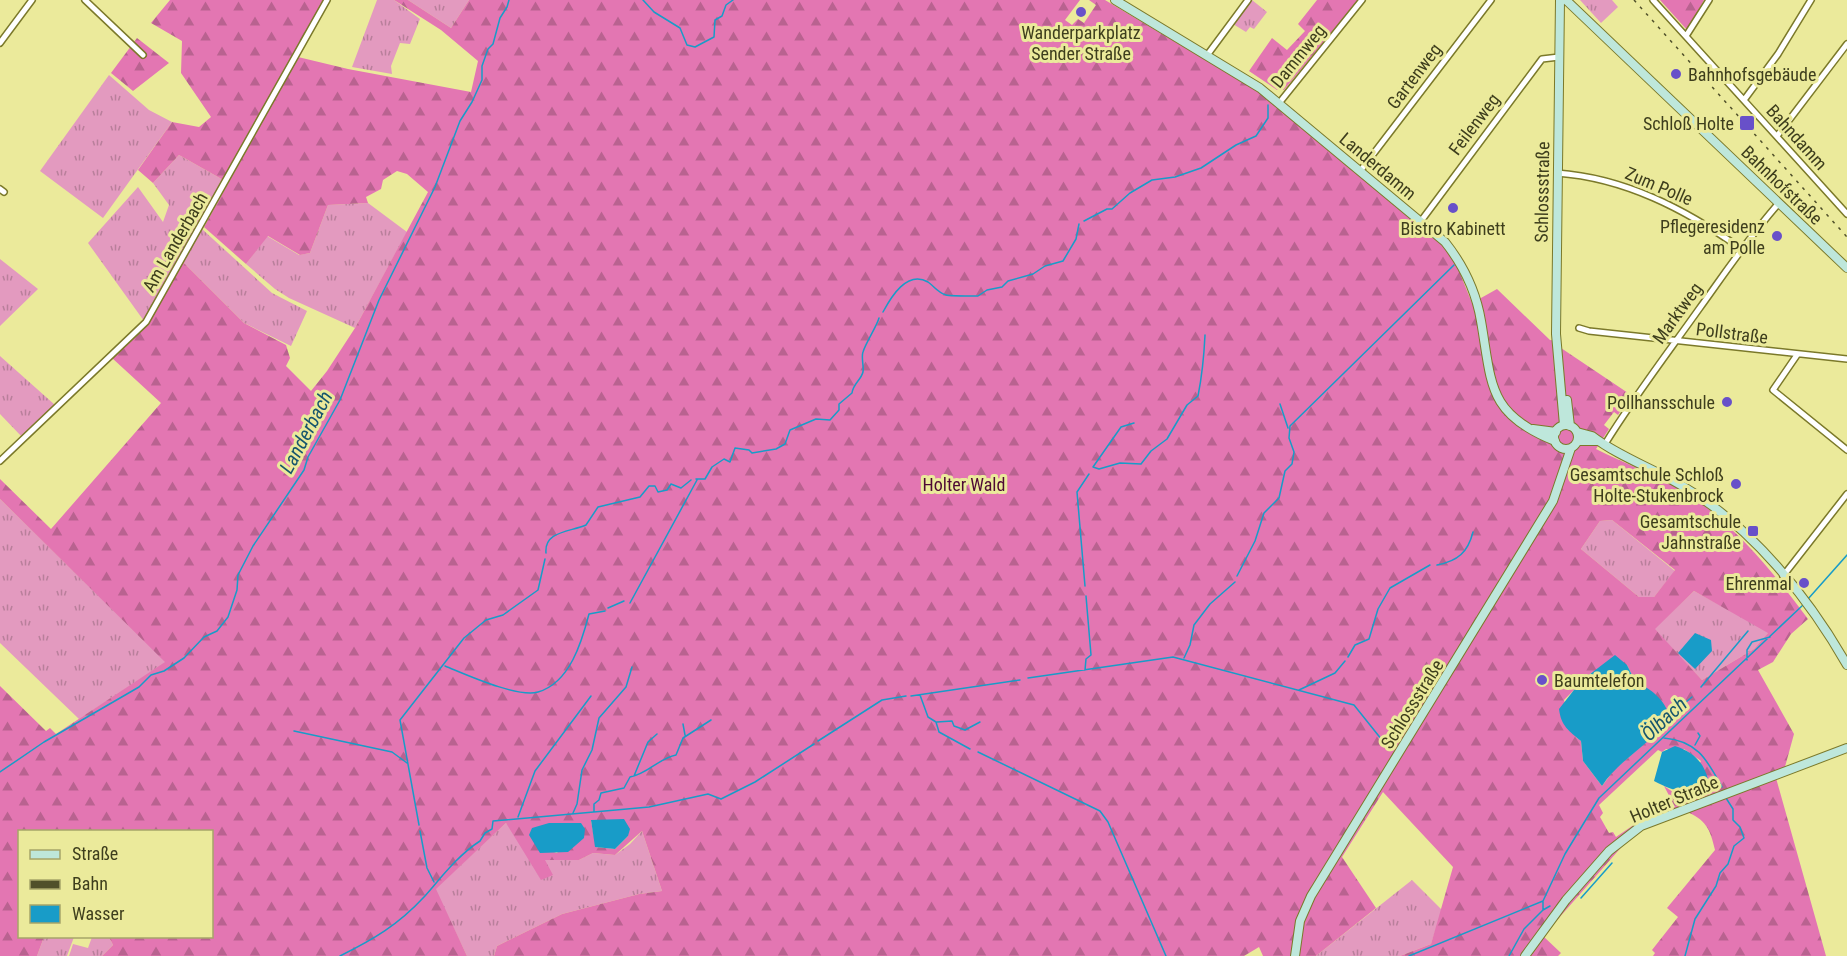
<svg xmlns="http://www.w3.org/2000/svg" width="1847" height="956" viewBox="0 0 1847 956" font-family="'Roboto Condensed',sans-serif">
<defs>
<pattern id="grass-tufts" width="24" height="20" patternUnits="userSpaceOnUse" patternTransform="scale(1.5)"><rect width="24" height="20" fill="#e39abf"/><path d="M3 7l-1-3M5 7V3M7 7l1-3M15 17l-1-3M17 17v-4M19 17l1-3" fill="none" stroke="#b97f9b"/></pattern>
<pattern id="forest-firs" width="22" height="20" patternUnits="userSpaceOnUse" patternTransform="scale(1.5)"><rect width="22" height="20" fill="#e376b2"/><path d="M5 1l3.5 6h-7zM16 11l3.5 6h-7z" fill="#b96290"/></pattern>
</defs>
<rect width="100%" height="100%" fill="#ebea9b"/>
<path fill="url(#grass-tufts)" d="M377 0H394L420 19 410 44 400 43 391 66 392 74 352 67Z
M408 0H469L451 28Z
M1252 0 1267 12 1254 29 1250 27 1246 32 1233 24Z
M1580 0H1612L1618 7 1601 23Z
M109 75 149 110 172 122 103 218 40 171Z
M179 155 225 181 144 321 88 243 138 187 163 222 169 205 153 183Z
M368 203 407 232 355 328 289 298 275 289 246 264 267 236 299 255 310 253 328 205Z
M202 229 272 293 307 311 291 346 244 323 183 262Z
M0 259 38 289 0 326Z
M0 356 55 405 22 437 0 414Z
M0 499 166 662 79 719 0 643Z
M1612 520 1675 571 1654 597H1639L1581 549 1600 521Z
M1694 591 1769 632 1754 649 1702 680 1654 629Z
M506 823 544 860H579L593 853 615 855 630 844 642 831 662 891 639 894 562 914 497 946 494 956H467L435 889Z
M1412 880 1442 910 1431 944 1400 956H1316Z
M44 937H74L67 956H37Z
M92 937H109L113 945 102 956H69L73 944 88 948Z"/>
<path fill="url(#forest-firs)" fill-rule="evenodd" d="M170 0H324L225 181 179 155 153 183 138 170 172 122 199 127 211 117 181 73 182 41 151 23Z
M394 0H408L451 28 469 0H1080L1065 20 1072 25 1078 19 1084 23 1096 5 1089 0H1105L1256 90 1443 246 1455 261 1472 303 1497 289 1550 340 1559 341 1561 348 1631 395 1618 415 1614 412 1604 425 1609 429 1596 449C1624 463 1656 475 1683 491 1734 523 1773 572 1808 619L1791 634 1773 662 1758 670 1794 734 1783 774 1776 778 1826 956H1653L1655 953 1652 950 1678 917 1667 908 1715 850C1710 828 1706 820 1685 811L1643 830 1625 843 1543 936 1561 953 1558 956H1400L1431 944 1453 867 1383 792 1342 857 1376 908 1316 956H1263L1259 947 1244 956H494L497 946 562 914 639 894 662 891 642 831 615 855 593 853 579 860H545L553 875 541 880 506 823 436 889 467 956H102L113 945 109 937 212 936V832H20V936L44 937 37 956H0V686L46 731 50 728 56 734 165 662 0 499V479L51 529 161 403 112 358 147 323 183 262 244 323 286 345 290 358 286 366 311 391 327 371 355 328 428 192 407 174 397 171 383 180 381 189 366 197 368 203 328 205 310 253 300 255 268 236 246 264 204 227 298 57 348 69 471 92 478 61 441 30ZM1612 520 1675 570 1654 597H1639L1581 549 1600 521ZM1694 591 1768 633 1754 649 1702 680 1655 629ZM1627 665 1636 683 1644 685 1660 730 1614 770 1602 786 1583 761 1581 741 1576 737 1564 700 1591 673ZM1666 749H1684L1701 761 1683 792H1673L1664 786 1675 807 1638 822 1616 837 1613 832 1609 833 1600 817 1603 813 1599 805 1658 750 1662 752ZM591 821 628 836 615 849 596 847ZM549 823H580L557 853 548 850 540 853Z
M1317 0H1358L1284 90H1277L1249 71 1272 38 1287 50 1305 31 1298 24Z
M1660 0H1704L1688 31Z
M137 38 169 63 133 91 111 73Z"/>
<path fill="#189cc8" d="M1695 633 1711 640 1712 651 1695 669 1678 653Z
M1615 655 1627 665 1636 683C1650 687 1666 701 1669 716 1652 745 1620 758 1602 786L1583 761 1581 741C1569 731 1561 726 1559 709L1581 681Z
M1675 746C1693 752 1703 761 1708 779 1690 798 1673 791 1654 781L1662 752Z
M624 819 630 829 628 836 615 849 595 847 591 820Z
M549 823H581L585 829 584 838 568 852 540 853 529 835 532 828Z"/>
<g fill="none" stroke-linecap="round" stroke-linejoin="round">
<path stroke="#189cc8" stroke-width="1.5" d="M643 0 654 12 680 28 687 45 695 47 714 37 715 20 722 16 726 5 733 0
M1084 221 1107 209H1112L1130 193 1152 180 1175 177 1201 168 1236 145 1256 136 1268 118V105
M883 312C891 297 907 270 928 282 935 287 937 292 946 295 949 296 973 296 978 296L987 290 1002 287 1008 281 1033 274 1045 266 1063 261 1076 239 1079 224
M1280 404 1288 428
M1134 423 1121 427 1093 467 1099 469 1120 463 1141 464 1151 451 1167 439 1187 405 1198 396C1202 376 1204 356 1205 335
M696 479H705L712 467 724 459 730 462 735 448 749 450 752 453 776 449 785 444 790 430 816 419 830 420 839 410V404L852 393C853 384 861 380 863 372 864 366 861 357 863 352 866 342 877 326 879 318
M546 553C544 531 570 532 586 525L598 507 640 497 649 486H655L658 492 667 490 671 484 681 488 691 480
M1437 565C1458 561 1468 552 1473 532
M1237 576 1255 541 1264 513 1279 498 1285 471 1292 464 1294 452 1289 438 1290 426 1454 265
M1085 586 1077 492 1089 474
M1808 599 1847 555
M630 603 697 480
M608 608 624 601
M1348 657 1355 645 1369 639 1378 609 1390 588 1430 565
M1184 658 1190 645 1194 625 1210 604 1235 582
M1747 660V650L1752 642 1770 637
M445 666C465 674 517 698 538 692 570 683 582 641 589 614L605 611
M1085 670 1086 659 1091 655 1086 596
M1028 678 1173 657 1354 705 1390 750
M1701 687 1748 631
M1299 690 1335 673 1345 661
M920 695 928 717 936 722 939 732 970 749
M911 696 1020 680
M1668 717 1692 697
M937 722 952 721 954 726 965 730 980 722
M683 724 685 735
M294 731 392 752 407 763
M1664 738C1698 741 1707 760 1722 787
M818 741 882 700 906 696
M1695 745 1700 736 1698 733
M978 752 1100 811 1108 822 1166 956
M0 772 44 742 139 687 151 675 164 671 184 658 204 637 217 631 228 617 237 590 238 575 253 546 304 470 308 457 340 400 379 300 435 187 460 121 472 102 482 80V66L488 49 493 44 500 18 507 7 509 0
M634 776 648 742 657 734
M594 812V804L599 800 601 793 624 788 630 777C648 774 659 758 676 755L683 738 711 720
M573 813 577 804 582 770 592 750 599 718 626 687 632 667
M518 817 535 771 591 696
M419 825 400 720 464 638 486 620 503 615 538 590 545 559
M420 831 427 868 434 882
M1581 898 1612 863
M1543 910 1550 906
M340 956C374 939 398 925 424 897 440 879 458 855 480 841L485 833 492 829 493 821 649 807 708 794 721 799 755 782 814 744
M1409 956 1543 901 1565 854 1599 798 1803 605
M1509 956 1524 929 1543 910V902
M1685 956 1695 919 1716 886 1720 873 1728 864 1734 846 1744 838 1740 827 1733 820V809L1726 798"/>
<defs>
<path id="street" d="M85 0 143 55
M1653 0 1847 214
M1686 36 1709 0
M0 43 32 0
M1208 54 1248 0
M1744 100 1778 54 1811 0
M1280 102 1362 0
M1777 136 1847 44
M1361 170 1491 0
M1557 173C1625 178 1685 209 1740 248
M0 189 4 192
M1421 221 1542 59 1559 57
M1579 328 1589 331 1847 359
M1797 355 1773 390 1847 450
M1605 444C1634 397 1667 354 1699 309 1725 273 1749 237 1779 203
M0 461 146 322 327 0
M1783 576 1847 494"/>
<path id="secondary" d="M1115 0 1260 88 1445 242C1464 266 1476 291 1481 321 1492 384 1487 414 1555 441
M1560 0 1556 334 1564 425
M1566 0 1847 268
M1567 400 1570 426
M1554 437a12 12 0 1 1 24 0a12 12 0 1 1-24 0Z
M1533 429 1556 432
M1577 432 1592 436C1619 457 1655 469 1684 487 1752 527 1809 598 1847 665
M1578 441H1598
M1295 956 1300 921 1311 896 1553 501 1571 448
M1525 956 1566 900 1609 851 1641 826 1847 748"/>
</defs>
<use href="#street" stroke="#7b792a" stroke-width="8"/>
<use href="#secondary" stroke="#7b792a" stroke-width="10"/>
<use href="#street" stroke="#fff" stroke-width="5"/>
<use href="#secondary" stroke="#bee7db" stroke-width="8"/>
<path stroke="#50502a" stroke-width="1.5" stroke-dasharray="3 6" stroke-linecap="butt" d="M1634 0 1847 237"/>
</g>
<g fill="#6850c9" stroke="#ebea9b" stroke-width="2">
<circle cx="1081" cy="12" r="6"/>
<circle cx="1676" cy="74" r="6"/>
<rect x="1739" y="115" width="16" height="16" rx="3"/>
<circle cx="1453" cy="208" r="6"/>
<circle cx="1777" cy="236" r="6"/>
<circle cx="1727" cy="402" r="6"/>
<circle cx="1736" cy="484" r="6"/>
<rect x="1747" y="525" width="12" height="12" rx="3"/>
<circle cx="1804" cy="583" r="6"/>
<circle cx="1542" cy="680" r="6"/>
</g>
<g text-anchor="middle" dominant-baseline="central" stroke-width="6" stroke-linejoin="round" paint-order="stroke">
<g font-size="18" fill="#3e3e1d" stroke="#ebea9b" text-anchor="end">
<text x="1081" y="32" text-anchor="middle">Wanderparkplatz<tspan x="1081" dy="21">Sender Straße</tspan></text>
<text x="1688" y="74" text-anchor="start">Bahnhofsgebäude</text>
<text x="1734" y="123">Schloß Holte</text>
<text x="1765" y="226">Pflegeresidenz<tspan x="1765" dy="21">am Polle</tspan></text>
<text x="1453" y="228" text-anchor="middle">Bistro Kabinett</text>
<text x="1715" y="402">Pollhansschule</text>
<text x="1724" y="474">Gesamtschule Schloß<tspan x="1724" dy="21">Holte-Stukenbrock</tspan></text>
<text x="1741" y="521">Gesamtschule<tspan x="1741" dy="21">Jahnstraße</tspan></text>
<text x="1792" y="583">Ehrenmal</text>
<text x="1554" y="680" text-anchor="start">Baumtelefon</text>
</g>
<g font-size="18" fill="#3e3e1d" stroke="#ebea9b">
<text transform="translate(1298 56) rotate(-51)">Dammweg</text>
<text transform="translate(1414 76) rotate(-53)">Gartenweg</text>
<text transform="translate(1474 124) rotate(-53)">Feilenweg</text>
<text transform="translate(1797 137) rotate(48)">Bahndamm</text>
<text transform="translate(1378 166) rotate(40)">Landerdamm</text>
<text transform="translate(1782 185) rotate(44)">Bahnhofstraße</text>
<text transform="translate(1659 186) rotate(23)">Zum Polle</text>
<text transform="translate(1542 192) rotate(-89)">Schlossstraße</text>
<text transform="translate(175 242) rotate(-60)">Am Landerbach</text>
<text transform="translate(1677 313) rotate(-54)">Marktweg</text>
<text transform="translate(1732 333) rotate(7)">Pollstraße</text>
<text transform="translate(1412 704) rotate(-58)">Schlossstraße</text>
<text transform="translate(1674 799) rotate(-23)">Holter Straße</text>
</g>
<g font-size="18" fill="#4d0834" stroke="#ebea9b">
<text x="964" y="484">Holter Wald</text>
</g>
<g font-size="20" font-style="italic" fill="#17566d" stroke="#ebea9b">
<text transform="translate(306 432) rotate(-62)">Landerbach</text>
<text transform="translate(1664 719) rotate(-43)">Ölbach</text>
</g>
</g>
<rect x="18" y="830" width="195" height="108" fill="#ebea9b" stroke="#a6a569" stroke-width="1.5"/>
<rect x="30" y="850" width="30" height="9" fill="#bee7db" stroke="#a6a569" stroke-width="1.5"/>
<text x="72" y="860" font-size="18" fill="#3e3e1d">Straße</text>
<rect x="30" y="880" width="30" height="9" fill="#50502a" stroke="#a6a569" stroke-width="1.5"/>
<text x="72" y="890" font-size="18" fill="#3e3e1d">Bahn</text>
<rect x="30" y="905" width="30" height="18" fill="#189cc8" stroke="#a6a569" stroke-width="1.5"/>
<text x="72" y="920" font-size="18" fill="#3e3e1d">Wasser</text>
</svg>
